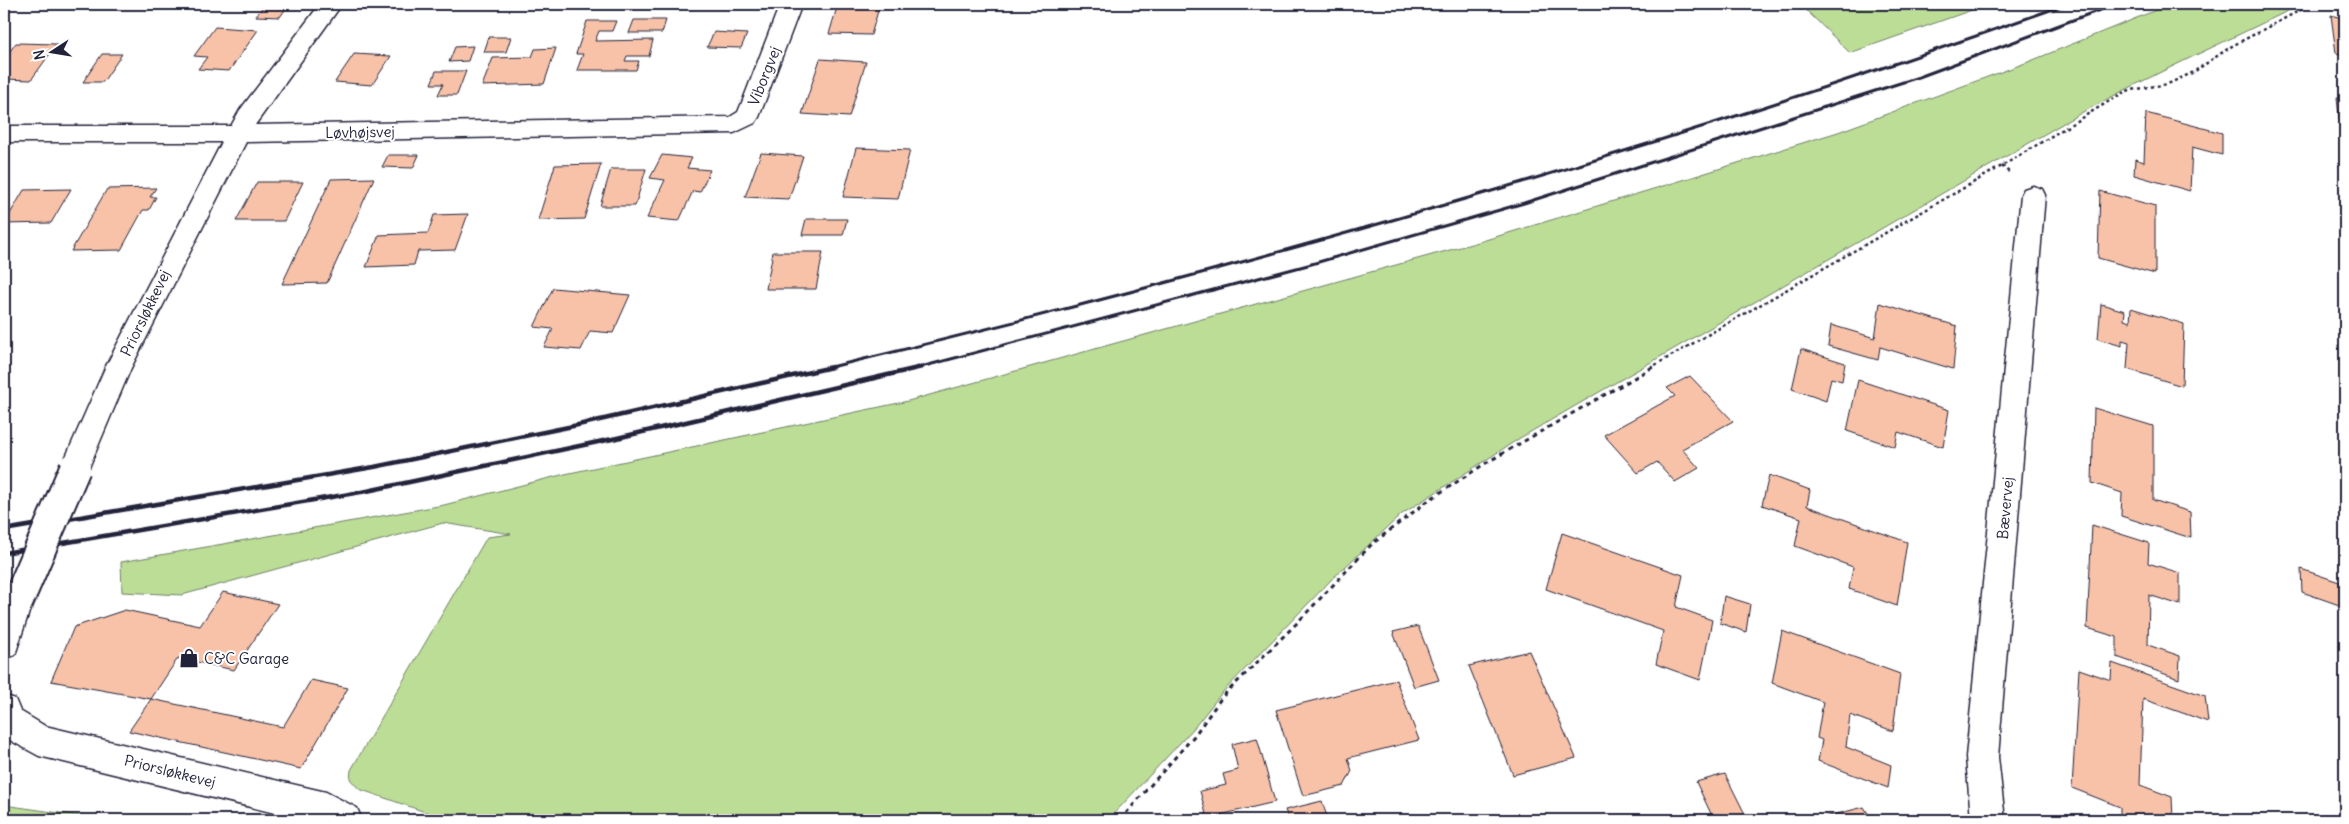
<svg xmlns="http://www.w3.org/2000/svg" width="2349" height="824" viewBox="0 0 2349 824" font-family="Delius,sans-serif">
<rect width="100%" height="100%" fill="#fff"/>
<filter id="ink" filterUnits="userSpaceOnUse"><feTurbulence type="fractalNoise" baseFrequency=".02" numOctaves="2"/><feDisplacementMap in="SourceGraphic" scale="10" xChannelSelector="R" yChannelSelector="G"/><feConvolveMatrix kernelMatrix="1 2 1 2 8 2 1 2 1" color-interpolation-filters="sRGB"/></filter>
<g filter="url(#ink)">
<path fill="#bcdd96" stroke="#6f8068" d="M1800 4H1989L1850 53Z
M2171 4H2302C2229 40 2153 74 2081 113L1520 438 1402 514 1331 580 1220 695 1193 729 1108 820H438L431 814 359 789 350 779 351 770 487 537 511 534 443 523 182 595 122 592 121 562 444 505 565 474 908 401 1482 241 1686 179 1838 132 2028 62Z
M4 805 109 820H4Z"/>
<path fill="#f7c2a8" stroke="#22223b" d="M265 4H289L280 17 256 16Z
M670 4H728L727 6H670Z
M838 4H880L871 35 829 34Z
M2331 15 2345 19V55L2336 53Z
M634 20H666L662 33H629Z
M587 21H616L612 31H599L595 41 653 40 649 56H627L625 61H639L636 70H577L583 54H576Z
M215 27 258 30 229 71 198 69 207 57 194 56Z
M714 32 747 34 741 48 707 47Z
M489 37H511L506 52H484Z
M16 43 57 44 31 80 4 79V59Z
M473 46 468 61 449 62 455 47Z
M556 48 544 84 482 86 493 58 532 57 535 49Z
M102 54H122L103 82H83Z
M354 54 391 56 372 85 335 82Z
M820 59 866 62 849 117 802 114Z
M436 71H466L457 95H438L443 84H431Z
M2337 97 2345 99V128L2340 126Z
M2146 113 2222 133V155L2192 147 2190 191 2134 175 2135 159 2144 162Z
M856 148 910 150 898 199 843 197Z
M761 153 803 156 789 199 745 197Z
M388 155H419L413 168 382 167Z
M662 155 692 158 687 168 710 170 700 192 693 191 679 221 647 218 665 180 650 178Z
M601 164 584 219 538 220 555 165Z
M611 169H646L635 206H600Z
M374 178 327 283 282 284 331 179Z
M257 182H303L284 221H236Z
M156 188 150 197H156L149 210H143L121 250 71 251 107 189Z
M71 189 51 223 4 224 24 190Z
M2100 191 2155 206V274L2098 258Z
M468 214 455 250 418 251 414 265 366 267 379 235 428 233 434 215Z
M806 219H847L843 235H802Z
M773 252H823L816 289H766Z
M553 288 630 295 613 333 590 331 581 350 544 347 553 329 534 327Z
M1880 303 1957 326 1953 369 1880 347 1878 360 1828 346 1831 325 1875 338Z
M2101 304 2125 311 2124 320 2130 322 2131 308 2184 324 2182 386 2127 369 2129 342 2122 340V346L2098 339Z
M1801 349 1845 363 1842 381 1831 378 1826 401 1792 389Z
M1690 376 1733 421 1682 449 1699 468 1675 482 1657 462 1638 473 1604 435 1675 396 1667 388Z
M1858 380 1949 410 1943 447 1898 432 1895 447 1847 431Z
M2094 408 2153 426V500L2190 512 2191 538 2121 516 2122 493 2092 483Z
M1769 475 1810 490 1807 506 1907 542 1897 606 1849 589 1853 567 1795 546 1801 518 1762 505Z
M2092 525 2149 543 2148 563 2180 573V605L2149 595 2148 645 2180 656 2179 679 2117 657V637L2087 628Z
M1562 533 1683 575 1676 607 1712 620 1700 680 1656 664 1663 631 1546 589Z
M2301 569 2345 584V607L2302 592Z
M223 592 278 604 234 670 178 658 151 699 51 681 74 627 125 610 200 626Z
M1724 596 1750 604 1746 632 1720 623Z
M1418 626 1439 680 1414 687 1393 632Z
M1782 631 1900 674 1893 731 1850 715 1846 747 1891 765 1888 788 1818 761 1822 740 1817 738 1823 702 1772 683Z
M1529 651 1576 758 1513 775 1469 666Z
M2112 663 2205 696 2208 722 2143 699 2140 785 2172 797 2173 820H2120V807L2072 788 2079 669 2111 680Z
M311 680 348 688 301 769 129 731 151 699 283 727Z
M1396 680 1419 740 1348 758 1352 771 1344 786 1303 796 1276 710Z
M1257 738 1275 802 1207 818 1200 791 1226 785 1223 774 1238 770 1232 744Z
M1725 774 1748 820H1714L1696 782Z
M1322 801 1328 820H1289L1285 810Z
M1864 807 1872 820H1813Z"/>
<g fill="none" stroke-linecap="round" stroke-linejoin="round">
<defs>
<path id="minor" d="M320 4H342L255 125 730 117 738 112 743 100 780 4H802L759 117 755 123 734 133 246 142 131 368 85 477 75 480 65 477 61 468 105 368 222 142H4V126H231L240 110Z
M2033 186 2042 189 2045 195 1998 757 2005 820H1971L1966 757 2021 195 2024 189Z
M17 589 28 593 32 603 15 655 4 659V599L6 593Z
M4 695 15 699 20 711 45 726 326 792 357 808 362 820H304L39 756 4 737Z"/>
</defs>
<use href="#minor" stroke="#22223b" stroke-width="3"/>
<path stroke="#22223b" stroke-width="2.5" stroke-dasharray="3 3" stroke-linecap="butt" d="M2002 166 2011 174
M1650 368 2002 166 2126 91 2168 84 2192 73 2232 46 2312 4"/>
<path stroke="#22223b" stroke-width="3" stroke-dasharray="4.5 4.5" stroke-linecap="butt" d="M1120 820 1194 736 1222 697 1296 624 1372 544 1429 500 1486 463 1653 367"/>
<use href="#minor" fill="#fff" fill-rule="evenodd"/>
<path stroke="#22223b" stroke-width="3" d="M827 368C1246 268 1661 149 2067 4
M917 368 1308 265 1524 203 1919 77 2116 4"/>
<path stroke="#22223b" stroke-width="4.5" d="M4 530 374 467 578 425 832 367
M4 553 367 491 617 438 922 367"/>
<defs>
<path id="minor-bridge" d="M17 603 75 468"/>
</defs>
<use href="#minor-bridge" stroke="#22223b" stroke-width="34" stroke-linecap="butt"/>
<use href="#minor-bridge" stroke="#fff" stroke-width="30"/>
</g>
</g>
<defs>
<symbol id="shop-bare" viewBox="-9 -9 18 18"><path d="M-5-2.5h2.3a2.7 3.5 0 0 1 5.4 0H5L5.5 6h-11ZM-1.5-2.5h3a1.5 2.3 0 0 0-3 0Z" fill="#22223b" stroke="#fff" stroke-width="2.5" paint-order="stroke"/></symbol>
</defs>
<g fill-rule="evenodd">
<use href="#shop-bare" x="175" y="644" width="28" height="28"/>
</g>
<g text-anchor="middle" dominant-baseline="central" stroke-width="4" stroke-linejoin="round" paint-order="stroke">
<g font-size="15" fill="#22223b" stroke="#fff">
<text transform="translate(764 76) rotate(-68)">Viborgvej</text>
<text transform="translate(360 132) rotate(-1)">Løvhøjsvej</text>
<text transform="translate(145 313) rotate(-64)">Priorsløkkevej</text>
<text transform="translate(2005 508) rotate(-85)">Bævervej</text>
<text transform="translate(170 771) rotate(14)">Priorsløkkevej</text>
</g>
<g font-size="15" fill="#22223b" stroke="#fff" text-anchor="start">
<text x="204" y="658">C&amp;C Garage</text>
</g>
</g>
<rect width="2349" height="824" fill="none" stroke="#fff" stroke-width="20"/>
<rect x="10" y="10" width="2329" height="804" fill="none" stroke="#22223b" stroke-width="2" filter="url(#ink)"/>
<g transform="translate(52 52) rotate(258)" stroke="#ffffff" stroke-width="4" paint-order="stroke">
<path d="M0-4L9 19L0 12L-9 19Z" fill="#22223b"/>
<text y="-8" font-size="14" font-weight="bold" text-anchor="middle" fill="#22223b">N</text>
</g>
</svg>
